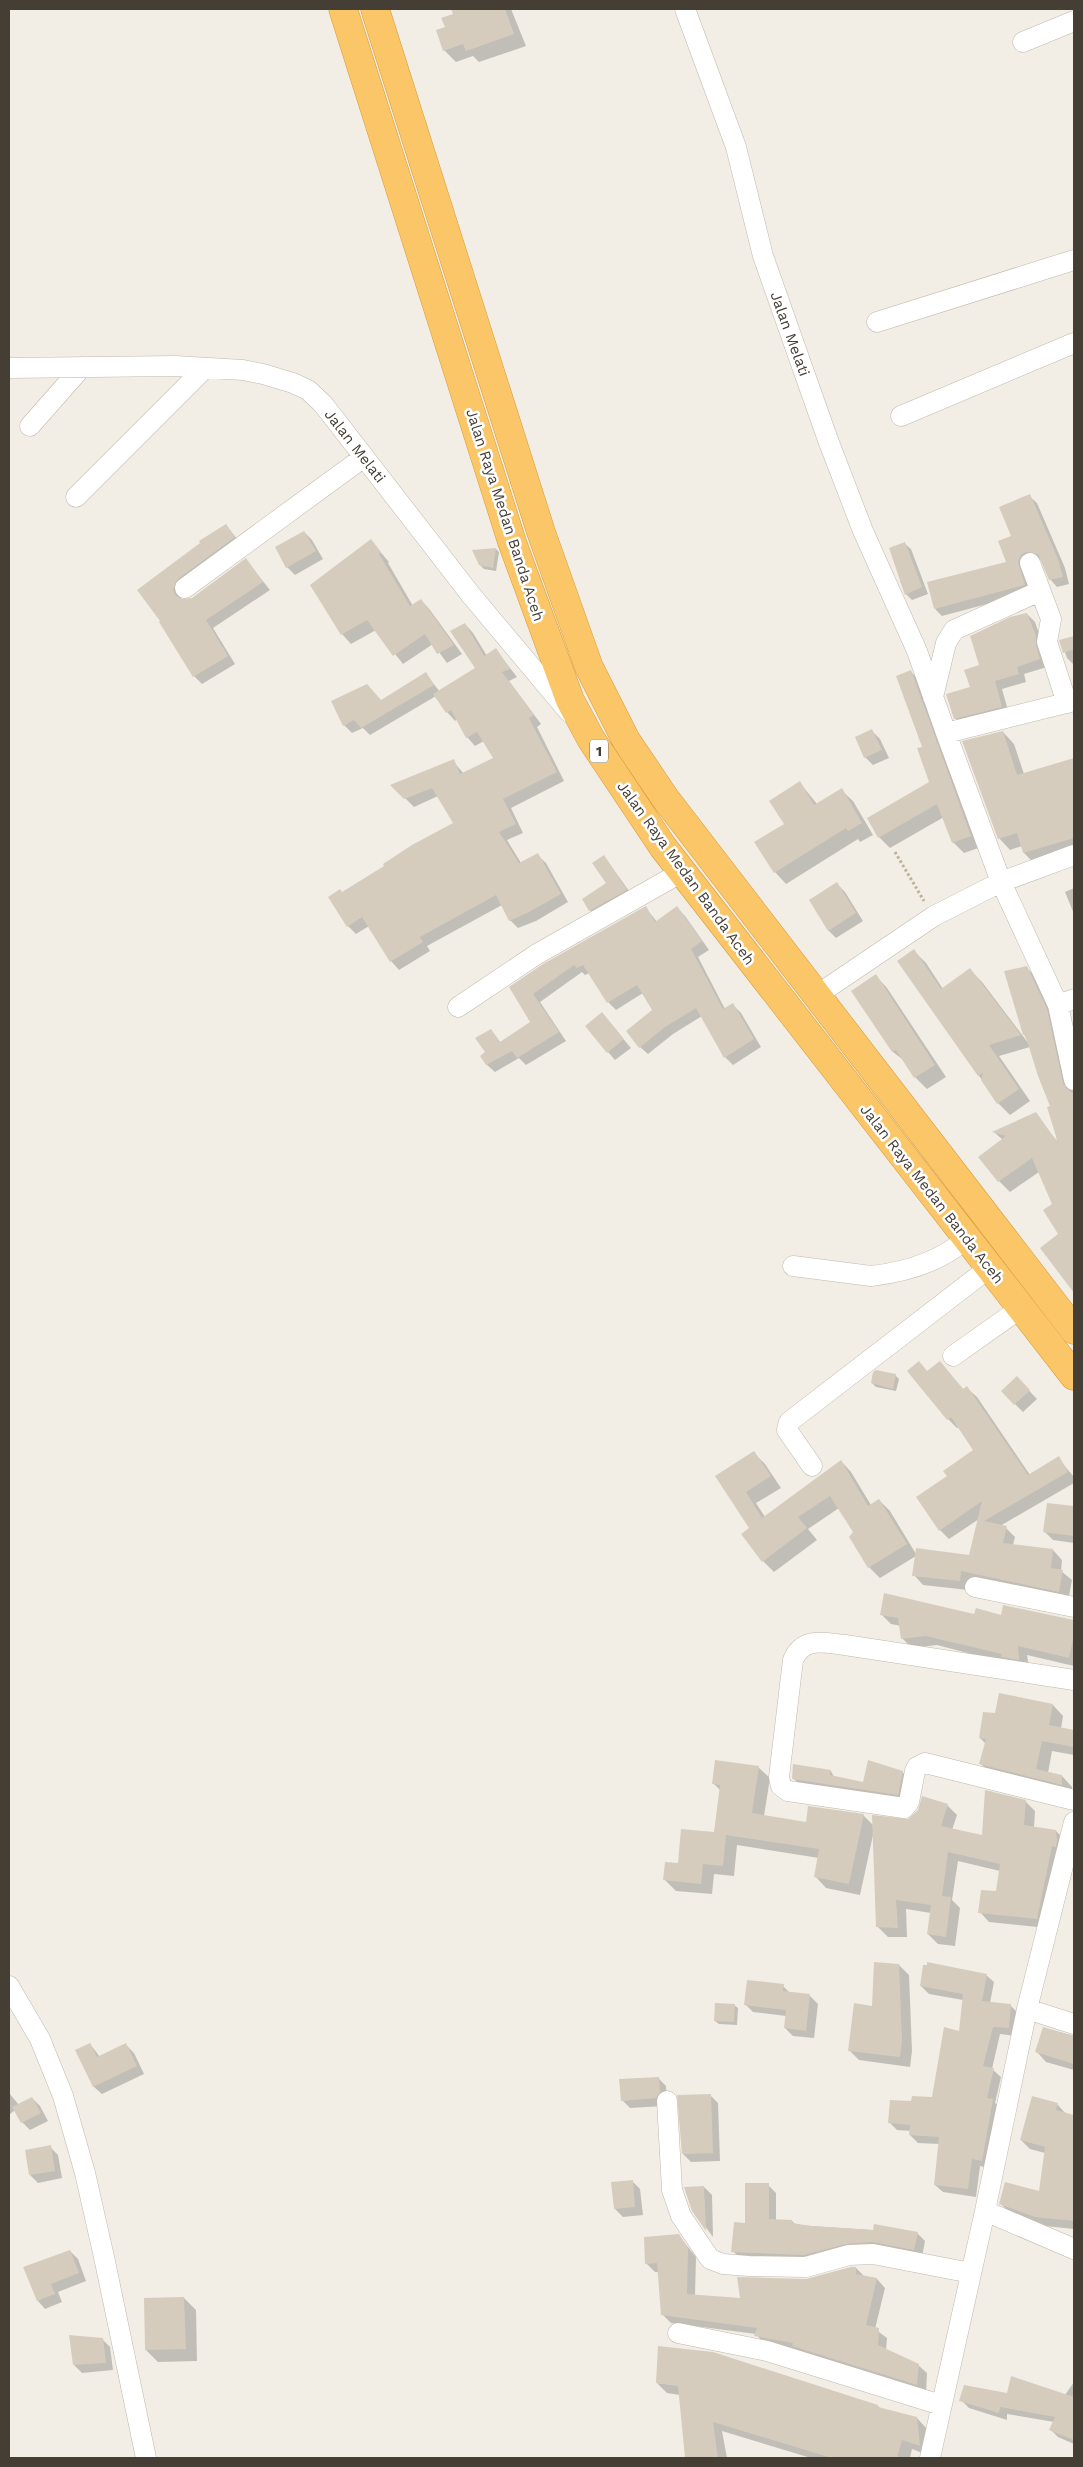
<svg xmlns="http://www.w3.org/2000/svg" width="1083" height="2467" viewBox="0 0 1083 2467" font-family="'Work Sans',sans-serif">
<rect width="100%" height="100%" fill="#f2eee5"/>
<path fill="#0003" d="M471 9H511L526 46 479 62 473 56 456 62 444 50 446 28 443 19Z
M1029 496 1037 503 1065 568 1069 584 1057 587 1050 579 1042 560 1034 558 1032 592 942 616 935 609 1008 563 1013 537Z
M226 525 242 545 186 586 181 599H192L246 560 270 590 213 628 235 664 202 684 194 676 162 621 139 590Z
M304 532 312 540 323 559 295 575 287 567Z
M371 541 389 562 388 563 413 606 421 600 430 610 462 654 447 663 433 644 403 664 376 630 351 644 342 634 311 586Z
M904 543 911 549 928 594 912 600 906 594 900 581 902 580Z
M496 549 499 552 496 571 484 569 480 565Z
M1027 614 1035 622 1043 645 1047 667 1024 674 1026 682 1002 689 1009 714 963 726 955 718 981 666Z
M465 624 473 633 487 656 496 650 517 677 509 681 541 724 537 727 564 781 511 808 523 833 507 840 521 863 537 855 546 863 568 902 536 921 518 928 510 920 502 905 427 946 430 951 399 970 391 961 369 926 356 934 348 926 342 893 454 824 438 796 414 807 393 786 453 761 464 774 495 758 484 741 475 746 467 737 457 719 455 721 447 712 436 696 370 735 363 728 352 733 344 725 426 674 440 692 476 669Z
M1074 638V665L1067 658 1061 641Z
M911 672 922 683 981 847 964 853 953 842 944 817 890 848 879 837 868 819 931 782Z
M872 731 880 739 889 758 873 765 865 757Z
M1003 732 1014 744 1024 774 1074 759V852L1035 864 1024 853 1022 846 1010 850 999 838Z
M800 783 817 804 841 790 853 801 873 835 860 842 858 839 786 884 775 872 785 824Z
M604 856 634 898 598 918 590 910 608 884Z
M837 884 845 892 863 921 836 938 828 930Z
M1074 888V914L1065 892Z
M646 908 657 922 677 908 685 916 709 950 698 957 725 1009 733 1005 741 1013 761 1047 733 1065 725 1057 702 1016 673 1034 648 1054 640 1047 653 1010 643 993 616 1010 608 1002 589 973 585 975 582 972 540 1002 566 1041 526 1065 519 1058 495 1072 487 1065 491 1030 501 1043 532 1022 511 987Z
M914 951 926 963 943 989 970 970 982 982 1029 1044 1024 1034 1026 967 1037 978 1057 1021 1074 1092V1291L1041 1248 1059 1234 1054 1205 1039 1172 1010 1192 999 1181 1003 1140 994 1132 1035 1114 1057 1141 1051 1106 1030 1047 999 1056 1030 1101 1010 1115 998 1103 899 961Z
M876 976 887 988 946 1077 927 1089 915 1077 906 1062 893 1052 853 991Z
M602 1014 631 1048 615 1060 608 1052Z
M940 1363 964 1390 967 1388 977 1397 1030 1475 1058 1458 1074 1477V1483L1000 1526 1006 1528 1015 1537 1013 1545 1053 1550 1062 1560 1061 1571 1072 1580 1068 1601 923 1585 914 1575 916 1556 880 1578 869 1567 854 1533 839 1508 808 1529 817 1540 774 1572 763 1561 751 1528 717 1476 754 1453 765 1464 781 1488 756 1503 765 1517 841 1461 851 1472 871 1505 879 1500 890 1511 916 1554 970 1556 979 1519 949 1539 940 1530 949 1476 975 1450 959 1427 957 1428 948 1419 928 1372Z
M895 1375 899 1379 896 1391 876 1387 872 1383Z
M1017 1378 1037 1399 1023 1412 1002 1391Z
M1048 1504 1074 1507V1543L1053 1540 1045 1532Z
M1004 1606 1074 1621V1666L1027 1655 1029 1669 937 1645 912 1648 902 1638 901 1626 891 1624 881 1614 1002 1617Z
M1053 1705 1063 1716 1061 1729 1074 1731V1755L1052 1751 1048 1773 1062 1776 1072 1787V1795L991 1774 981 1764 986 1744 980 1738Z
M758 1767 770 1778 764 1816 807 1823 863 1815 873 1825 908 1820 947 1805 957 1815 952 1830 983 1836 1025 1801 1035 1811 1034 1828 1056 1831 1066 1841 1047 1928 989 1922 980 1912 997 1893 1000 1871 958 1861 952 1900 960 1908 955 1946 938 1944 928 1934 931 1913 906 1909 907 1937H888L878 1927 873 1835 860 1895 826 1888 815 1876 819 1858 737 1845 734 1876 714 1874 712 1894 676 1891 665 1880 715 1834 721 1791 713 1783Z
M831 1771 834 1777 864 1784 902 1772 906 1775 902 1798 798 1783 794 1779Z
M899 1965 909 1975 912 2051 910 2067 859 2060 849 2050Z
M986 1975 994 1982 990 2003 1010 2005 1018 2013 1016 2036 1000 2034 992 2069 1001 2077 995 2103 1001 2108 989 2168 980 2166 976 2197 943 2192 935 2185 940 2144 918 2143 910 2135 911 2131 897 2130 889 2122 912 2103 933 2098 960 2033 963 2000 929 1994 921 1986Z
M783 1986 791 1994 810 1996 818 2004 814 2038 793 2036 785 2028 786 2016 753 2012 745 2004Z
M734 2005 738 2008 737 2025 719 2024 715 2021Z
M1044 2028 1074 2036V2070L1046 2062 1037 2052Z
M90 2044 100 2057 126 2045 134 2053 144 2074 102 2094 94 2087 77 2051Z
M658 2078 666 2086 667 2100 664 2106 630 2108 622 2100Z
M9 2093 19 2105 32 2098 40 2106 48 2121 30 2130 22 2122 15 2110 9 2115Z
M710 2095 718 2103 720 2161 691 2162 683 2154Z
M1057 2104 1066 2114 1074 2116V2229L1045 2226 1010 2213 1001 2204 1040 2193 1045 2153 1030 2149 1021 2140Z
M50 2147 58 2155 62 2178 38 2183 30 2175Z
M632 2181 640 2189 643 2215 623 2217 615 2209Z
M768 2185 776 2193V2220L792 2221 796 2225 917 2233 925 2241 922 2257 813 2262 741 2259 733 2251Z
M704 2187 712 2195 713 2237 693 2210Z
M679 2236 696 2257 695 2296 742 2299 856 2268 865 2277 877 2279 885 2288 875 2329 887 2338 886 2350 918 2365 927 2373 926 2393 764 2344 756 2334 671 2323 662 2314 659 2272H655L646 2263Z
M70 2251 78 2259 86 2281 58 2292 62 2302 45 2309 38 2301Z
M184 2298 196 2310 197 2361 158 2362 146 2350Z
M102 2339 110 2347 113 2370 82 2373 74 2365Z
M1074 2382V2444L1058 2437 1051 2430 1054 2422 1007 2414V2420L969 2408 961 2400 1008 2394 1065 2395Z
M657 2383 878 2406 881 2409 917 2418 927 2429 930 2456 912 2449 910 2458H811L722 2431 727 2458H686L680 2395 667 2393Z"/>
<path fill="#d6ccbe" d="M451 9H505L514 34 466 51 463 44 443 51 436 30 445 27 441 18 453 14Z
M1030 494 1058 559 1063 577 1049 580 1038 554 1026 552 1021 555 1018 562 1025 585 934 609 927 582 1006 562 998 541 1011 536 999 507Z
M226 524 235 537 178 579 173 589 175 595 181 599 192 598 246 558 263 582 206 620 228 656 193 677 159 622 160 621 137 590 200 543 199 541Z
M304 531 316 551 286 568 275 547Z
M371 539 381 552 379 554 410 606 421 599 454 645 437 654 425 634 393 656 367 620 341 635 310 585Z
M905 542 922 587 905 595 889 548Z
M496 548 493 568 479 565 472 550Z
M1027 613 1036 636V645L1040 659 1017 667 1019 674 995 681 1002 707 954 719 946 694 970 687 964 670 979 665 970 636 1010 617Z
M465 623 484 656 496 648 510 669 502 672 534 715 529 718 557 772 503 799 516 824 499 832 519 863 538 853 561 894 527 913 509 921 496 895 420 937 423 942 390 962 362 917 347 927 328 897 340 889 342 892 384 866 383 864 412 845 453 823 432 788 404 799 390 785 454 759 460 774 493 758 477 732 466 738 451 710 446 713 433 694 475 668 450 631Z
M1074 636V649L1063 653 1059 640Z
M911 670 971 836 952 843 937 804 878 838 867 818 929 782 917 748 922 747 896 676Z
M426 672 434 685 361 728 354 720 343 726 331 701 367 684 381 700Z
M872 729 882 750 864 758 855 737Z
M1003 731 1017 775 1074 758V838L1023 853 1017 833 998 839 962 741Z
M800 781 814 805 842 788 862 823 848 831 846 828 774 873 754 842 784 824 769 801Z
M604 855 627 890 589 911 582 899 606 883 592 863Z
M837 882 856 913 828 931 809 900Z
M646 906 655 922 677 906 702 941 691 949 723 1009 733 1003 754 1039 724 1058 696 1008 665 1027 639 1048 626 1031 652 1010 637 985 607 1003 583 965 577 968 574 965 533 994 559 1032 517 1058 512 1051 486 1065 480 1056 485 1052 475 1038 491 1029 500 1042 530 1022 509 987 543 964Z
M914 949 941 989 970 968 1021 1035 989 1045 1019 1089 997 1104 981 1080 983 1073 978 1076 897 961Z
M1027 966 1047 1009 1063 1083 1066 1088 1074 1094V1293L1040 1248 1058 1234 1043 1210 1052 1204 1032 1158 998 1182 978 1157 1006 1136 992 1132 1036 1112 1058 1143 1047 1107 1050 1106 1038 1076 1025 1034 1023 1035 1004 971Z
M876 974 935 1065 914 1078 896 1050 892 1052 851 991Z
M602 1012 624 1039 607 1053 585 1026Z
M919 1361 927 1371 940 1361 963 1389 967 1386 1028 1475 1059 1456 1068 1472 984 1521 1007 1526 1003 1543 1053 1549 1051 1568 1063 1570 1059 1592 961 1571 960 1581 912 1576 916 1548 969 1555 982 1501 939 1531 916 1497 947 1476 943 1471 973 1450 951 1417 947 1420 907 1371Z
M876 1370 896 1374 893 1389 871 1383 873 1372Z
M1017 1376 1030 1390 1014 1405 1001 1391Z
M754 1451 771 1476 746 1492 762 1518 841 1460 868 1506 879 1499 907 1544 868 1568 849 1537 853 1532 830 1496 798 1517 807 1528 762 1562 741 1534 749 1528 715 1476Z
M1047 1503 1074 1506V1536L1043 1532Z
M884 1593 974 1614 976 1608 1001 1615 1003 1605 1074 1620V1635L1069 1658 1018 1646 1019 1660 1001 1657 1002 1654 926 1636 901 1639 898 1618 880 1615Z
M999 1693 1053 1704 1049 1725 1074 1730V1747L1042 1741 1036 1769 1062 1775V1785L979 1764 986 1739 979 1738 983 1712 995 1713Z
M715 1760 759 1766 752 1813 806 1822 808 1806 864 1814 849 1884 814 1877 819 1849 726 1835 723 1866 703 1864 701 1884 663 1880 665 1862 678 1863 681 1829 714 1832 720 1785 712 1784Z
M868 1760 903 1771 898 1795 792 1779 793 1764 831 1770 830 1775 863 1782Z
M985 1790 1026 1800 1024 1825 1056 1830 1057 1840 1056 1847 1052 1846 1037 1919 978 1913 981 1890 996 1891 1000 1864 948 1852 942 1896 951 1897 946 1937 927 1934 931 1905 896 1900 898 1928 876 1927 872 1815 908 1819 918 1810 922 1796 948 1804 941 1826 982 1835Z
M874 1962 899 1964 902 2040 900 2057 848 2051 854 2003 872 2006Z
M927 1962 987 1974 982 2001 1011 2004 1009 2028 993 2027 983 2066 994 2068 987 2098 993 2099 982 2161 972 2159 968 2189 934 2185 939 2137 909 2135 910 2125 888 2123 890 2100 911 2101 912 2096 932 2097 944 2027 959 2031 963 1994 920 1986 923 1965H927Z
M747 1980 784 1984 783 1991 810 1994 806 2031 784 2028 786 2010 744 2005Z
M715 2003 735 2004 734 2022 714 2021Z
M1043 2027 1074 2036V2064L1035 2052Z
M90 2043 97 2057 126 2043 137 2066 93 2087 75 2050Z
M659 2077 660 2092 656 2098 621 2101 619 2079Z
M711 2094 713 2153 682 2154 677 2095Z
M1032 2096 1058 2103 1056 2110 1074 2115V2221L1035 2217 999 2204 1005 2182 1039 2191 1045 2147 1020 2140Z
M32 2097 41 2113 21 2123 12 2107Z
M51 2145 55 2171 29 2175 25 2150Z
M633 2180 635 2207 614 2209 611 2182Z
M745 2183H769V2219L792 2220V2223L811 2226 873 2230 874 2224 918 2232 914 2250 872 2242 846 2244 804 2255 731 2252 734 2222 745 2223Z
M704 2186 706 2231 692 2211 684 2187Z
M679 2234 688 2248 687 2294 740 2298 737 2277 806 2279 851 2267H856V2274L877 2278 866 2325 879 2328 878 2345 919 2364 917 2385 792 2346 793 2343 754 2336 757 2328 661 2315 657 2263 645 2264 644 2237Z
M70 2250 79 2273 51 2284 55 2294 37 2301 23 2267Z
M184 2297 186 2349 145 2350 144 2298Z
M69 2335 103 2338 106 2363 73 2365Z
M658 2346 713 2352 878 2405V2407L917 2417 920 2446 902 2440 897 2458H832L713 2422 718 2458H685L678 2386 656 2383Z
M1011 2376 1074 2397V2440L1049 2430 1055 2417 1000 2407 999 2413 959 2401 964 2385 1007 2393Z"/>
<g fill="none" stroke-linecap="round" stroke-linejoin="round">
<defs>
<path id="minor" d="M685 9 736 147 763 256 828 440 863 531 917 651 946 733
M1023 42 1074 21
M877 322 1074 260
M9 368 175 366 243 370 263 374 293 383 308 390 323 404 471 595 569 712
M901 416 1074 343
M30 426 82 367
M76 497 205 368
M1030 563 1051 619 1047 642 1067 703
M185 588 364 457
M933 697 946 643 954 630 1040 591
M1074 701 946 733 1001 882 1074 855
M817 995 934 916 1001 882 1058 1005 1074 999
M1058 1005 1074 1080
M458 1007 537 954 682 872
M793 1266 871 1276C906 1272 940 1262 966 1239
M953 1356 1021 1308
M812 1466 787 1430 789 1422 989 1268
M975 1587 1074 1607
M1074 1680 845 1645C824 1643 803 1636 793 1660L779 1777 781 1786 788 1791 904 1808 909 1802 915 1771 917 1767 925 1763 1074 1800
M9 1986 40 2039 63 2096 85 2173 104 2257 146 2458
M1027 2009 1074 2024
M667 2101 672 2190 681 2216 710 2259 723 2264 749 2266 806 2267 849 2255 873 2254 971 2273
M985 2211 1074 2249
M678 2333 767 2351 941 2405
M930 2458 985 2211 1027 2009 1074 1822"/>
<path id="highway" d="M343 9 512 542 570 700 591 739 663 847 1074 1376
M375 9 541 532 589 667 626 740 665 798 1074 1330"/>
</defs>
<use href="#minor" stroke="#c0b8ab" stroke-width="21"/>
<use href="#highway" stroke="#d99a38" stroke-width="29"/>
<path stroke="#beb19a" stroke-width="3" stroke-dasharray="2.5 2.5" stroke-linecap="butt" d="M895 852 924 901"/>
<use href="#minor" stroke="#fff" stroke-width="20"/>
<use href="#highway" stroke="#fac668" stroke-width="28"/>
</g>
<g text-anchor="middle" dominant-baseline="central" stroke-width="5" stroke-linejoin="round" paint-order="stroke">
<rect fill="#fff" stroke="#7c7872" stroke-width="1" x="590" y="739.5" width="18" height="23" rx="4"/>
<g font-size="14" font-weight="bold" fill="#443e35">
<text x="599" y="751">1</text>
</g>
<g font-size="15" fill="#443e35" stroke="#fff">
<text transform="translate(790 334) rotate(70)">Jalan Melati</text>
<text transform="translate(355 446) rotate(52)">Jalan Melati</text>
<text transform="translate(505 515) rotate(72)">Jalan Raya Medan Banda Aceh</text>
<text transform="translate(686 873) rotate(54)">Jalan Raya Medan Banda Aceh</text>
<text transform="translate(932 1194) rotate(52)">Jalan Raya Medan Banda Aceh</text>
</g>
</g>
<rect width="1083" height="2467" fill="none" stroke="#443e35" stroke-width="20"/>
</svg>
